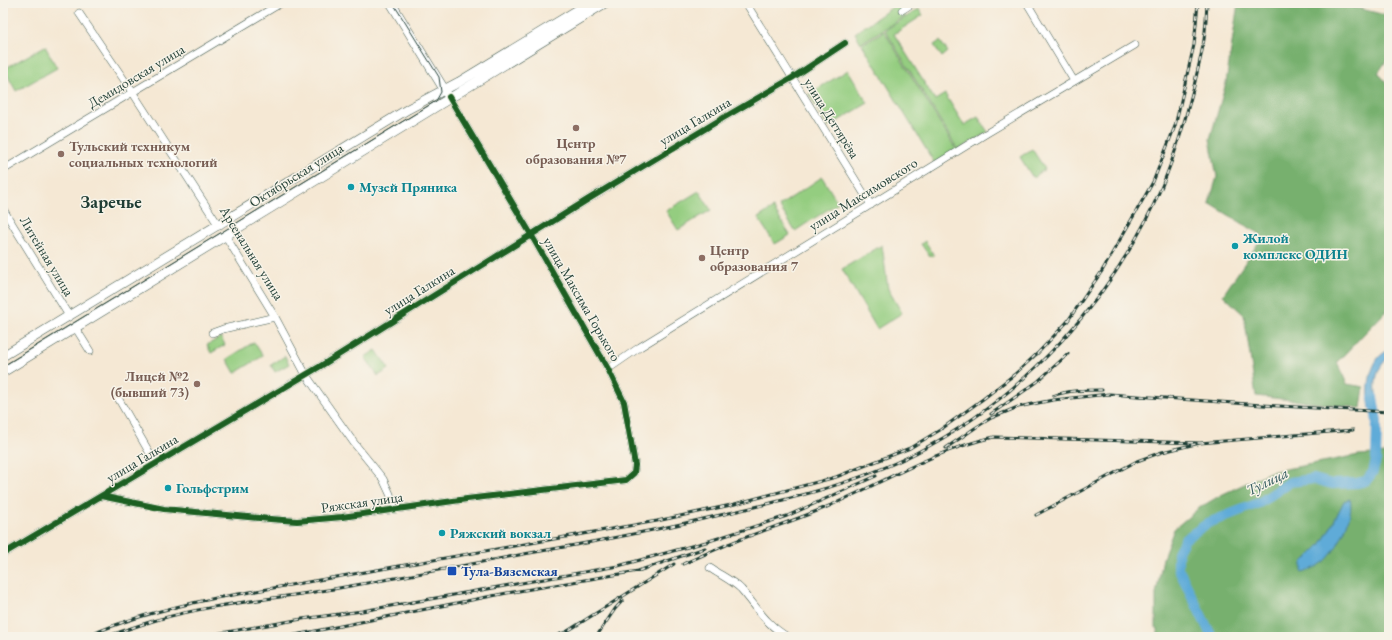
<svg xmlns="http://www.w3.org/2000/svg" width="1392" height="640" viewBox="0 0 1392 640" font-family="'EB Garamond',serif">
<rect width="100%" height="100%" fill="#f7f3e8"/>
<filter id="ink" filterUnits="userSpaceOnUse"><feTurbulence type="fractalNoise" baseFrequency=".025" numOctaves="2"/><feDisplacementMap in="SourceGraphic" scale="8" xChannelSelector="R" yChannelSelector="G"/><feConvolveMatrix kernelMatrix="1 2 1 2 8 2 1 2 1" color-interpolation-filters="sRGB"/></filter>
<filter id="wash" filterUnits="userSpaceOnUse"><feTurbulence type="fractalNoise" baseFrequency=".012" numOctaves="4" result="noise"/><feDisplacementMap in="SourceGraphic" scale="16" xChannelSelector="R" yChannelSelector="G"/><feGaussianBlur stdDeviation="0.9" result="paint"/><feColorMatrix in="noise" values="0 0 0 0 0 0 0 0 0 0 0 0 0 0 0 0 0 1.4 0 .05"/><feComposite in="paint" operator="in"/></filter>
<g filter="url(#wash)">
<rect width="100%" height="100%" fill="#f5e8d4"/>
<path fill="#94cd80" stroke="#5a855a" d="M897 4 905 16 861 43 855 33Z
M919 9 923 15 894 34 935 100 945 94 964 125 978 117 988 132 958 150 885 30Z
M884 31 957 151 935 164 862 44Z
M940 41 948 52 942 57 934 45Z
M45 46 57 68 16 91 4 69Z
M848 70 868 103 828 127 809 94Z
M1032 149 1045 169 1033 178 1020 157Z
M822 177 838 203 795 231 779 206Z
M699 191 711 210 678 230 666 211Z
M773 208 790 235 775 244 758 218Z
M925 241 934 255 930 257 921 244Z
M882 245 888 289 902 313 877 329 842 269Z
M221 337 225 345 211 353 207 345Z
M254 342 263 356 235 373 227 359Z
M376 350 389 369 378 376 365 357Z
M285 356 289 364 275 372 271 365Z"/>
<path fill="#77b06e" stroke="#4b7651" d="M1238 3H1338L1389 16V57L1378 73 1389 85V308L1337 362 1347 384 1364 387 1361 408 1256 396 1244 315 1223 295 1263 236 1209 203 1217 177 1210 139 1226 83Z
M1387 453 1389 454V637H1159L1156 627V594L1163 558 1174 529 1199 508 1221 495 1270 472 1359 455Z"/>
<path fill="#5fabd8" stroke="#3f7486" d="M1389 349V357C1372 372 1375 389 1378 409L1370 408C1367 392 1368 371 1379 357 1381 354 1386 352 1389 349Z
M1350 499C1355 515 1337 551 1325 561 1318 567 1310 570 1302 572V563L1320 545 1329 531 1344 501Z"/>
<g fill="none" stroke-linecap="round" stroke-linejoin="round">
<path stroke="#5fabd8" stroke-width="10" d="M1212 637 1178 568V552L1185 539 1208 523 1259 503 1290 482 1314 479 1332 484 1357 483 1366 481 1373 472 1376 460 1377 421 1373 397"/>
</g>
</g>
<g filter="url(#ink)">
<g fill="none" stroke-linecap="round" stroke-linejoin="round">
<defs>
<path id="minor" d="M746 3 871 205
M1027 3 1074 81
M1368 3 1370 4 1374 3
M902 10 913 3
M79 13 133 93 219 226
M3 170 281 3
M3 209 69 316
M225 235 275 317 306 375 354 443 383 479 390 494 395 509
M75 327 90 351
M212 333 223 329 275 317
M608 369 640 347 987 133 1135 45
M118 398 156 464
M101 496 164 509 270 519 297 521 342 517 467 499 626 480 634 473 635 465 624 402 608 369 529 231 449 97
M3 554 319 367 587 200 718 121 792 78 845 43
M710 568C720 575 733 581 741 589 757 607 766 625 788 637"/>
<path id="major" d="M391 3 447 94
M3 356 408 109 459 82 589 3
M3 372 605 3"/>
</defs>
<use href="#minor" stroke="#3f574c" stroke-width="8"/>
<use href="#major" stroke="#3f574c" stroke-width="10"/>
<use href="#minor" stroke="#fff" stroke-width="7"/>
<use href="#major" stroke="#fff" stroke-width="9"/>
<path stroke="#1f3d34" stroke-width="1" d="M3 366 436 101 441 92 439 77 393 3"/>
<defs>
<path id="rail" d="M1037 354 1067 322 1102 271 1153 182 1175 126 1194 45 1198 3
M1053 396C1068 390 1085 390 1102 390
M991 414 1037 382 1068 354
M946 448 975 428 991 418 1018 407 1053 400 1109 394 1262 405 1389 412
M1036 515 1137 461 1162 452 1200 443 1353 430
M683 564C701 556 718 548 736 541 767 529 799 519 829 506 884 482 935 450 994 437L1200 443
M86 637C127 618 172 607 216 598L657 521 731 505 836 477 910 448 940 430 983 399 1015 374 1041 350
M106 637C122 631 137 626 153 621 213 603 277 599 339 588 401 577 462 566 524 554 589 543 653 531 716 516 782 501 856 484 916 453 1025 397 1114 298 1162 186 1176 153 1185 120 1194 86 1197 72 1201 58 1203 45 1206 31 1206 17 1207 3
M198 637 302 619 362 611 618 566 706 542 787 516 876 476
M285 637 507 593 638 571 705 548
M553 637 566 632 674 564
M596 637 615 609 623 600"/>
</defs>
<use href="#rail" stroke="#1f3d34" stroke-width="3"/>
<use href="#rail" stroke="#f7f3e8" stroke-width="1.5" stroke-dasharray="4.5" stroke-linecap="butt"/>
<defs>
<path id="cycleway" d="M101 496 164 509 270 519 297 521 342 517 467 499 626 480 634 473 635 465 624 402 608 369 529 231 449 97
M3 554 319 367 587 200 718 121 792 78 845 43"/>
</defs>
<use href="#cycleway" stroke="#f7f3e8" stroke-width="8"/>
<use href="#cycleway" stroke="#1b5e20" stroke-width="6"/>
</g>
</g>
<g fill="#8d6e63" stroke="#f7f3e8" stroke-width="1.5">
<circle cx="576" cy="128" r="4"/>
<circle cx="61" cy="154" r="4"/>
<circle cx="702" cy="258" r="4"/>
<circle cx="197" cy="384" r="4"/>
</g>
<g fill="#0f9aa8" stroke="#f7f3e8" stroke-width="1.5">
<circle cx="351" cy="187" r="4"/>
<circle cx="1235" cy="246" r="4"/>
<circle cx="168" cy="488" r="4"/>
<circle cx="442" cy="533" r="4"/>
</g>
<rect fill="#1a4fb4" stroke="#f7f3e8" stroke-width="1.5" x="447" y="566" width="10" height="10" rx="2"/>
<g text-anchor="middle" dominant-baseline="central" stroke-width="3" stroke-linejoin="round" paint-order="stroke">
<g font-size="14" fill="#1f3d34" stroke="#f7f3e8">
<text transform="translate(136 76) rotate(-31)">Демидовская улица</text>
<text transform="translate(832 118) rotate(58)">улица Дегтярёва</text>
<text transform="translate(695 121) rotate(-31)">улица Галкина</text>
<text transform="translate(296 175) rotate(-32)">Октябрьская улица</text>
<text transform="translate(863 194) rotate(-32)">улица Максимовского</text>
<text transform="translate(252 253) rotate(58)">Арсенальная улица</text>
<text transform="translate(47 256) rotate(59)">Литейная улица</text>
<text transform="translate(419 290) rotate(-32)">улица Галкина</text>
<text transform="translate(582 299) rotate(60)">улица Максима Горького</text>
<text transform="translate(142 458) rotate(-31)">улица Галкина</text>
<text transform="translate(362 502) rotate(-8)">Ряжская улица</text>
</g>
<g font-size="14" font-weight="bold" fill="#785e54" stroke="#f7f3e8" text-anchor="start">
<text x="576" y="143" text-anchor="middle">Центр<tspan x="576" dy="16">образования №7</tspan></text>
<text x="69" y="146">Тульский техникум<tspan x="69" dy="16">социальных технологий</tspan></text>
<text x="710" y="250">Центр<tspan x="710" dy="16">образования 7</tspan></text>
<text x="189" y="376" text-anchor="end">Лицей №2<tspan x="189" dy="16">(бывший 73)</tspan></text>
</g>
<g font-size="14" font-weight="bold" fill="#0d838f" stroke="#f7f3e8" text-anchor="start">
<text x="359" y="187">Музей Пряника</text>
<text x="1243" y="238">Жилой<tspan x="1243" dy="16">комплекс ОДИН</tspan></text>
<text x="176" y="488">Гольфстрим</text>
<text x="450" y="533">Ряжский вокзал</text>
</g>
<g font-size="14" font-weight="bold" fill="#164399" stroke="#f7f3e8" text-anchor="start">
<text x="461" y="571">Тула-Вяземская</text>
</g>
<g font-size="15" font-style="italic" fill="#2f585d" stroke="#f7f3e8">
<text transform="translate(1267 481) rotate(-26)">Тулица</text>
</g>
<g font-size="18" font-weight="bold" fill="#1f3d34" stroke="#f7f3e8">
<text x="111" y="201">Заречье</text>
</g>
</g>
<rect width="1392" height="640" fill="none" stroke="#f7f3e8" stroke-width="16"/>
</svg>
